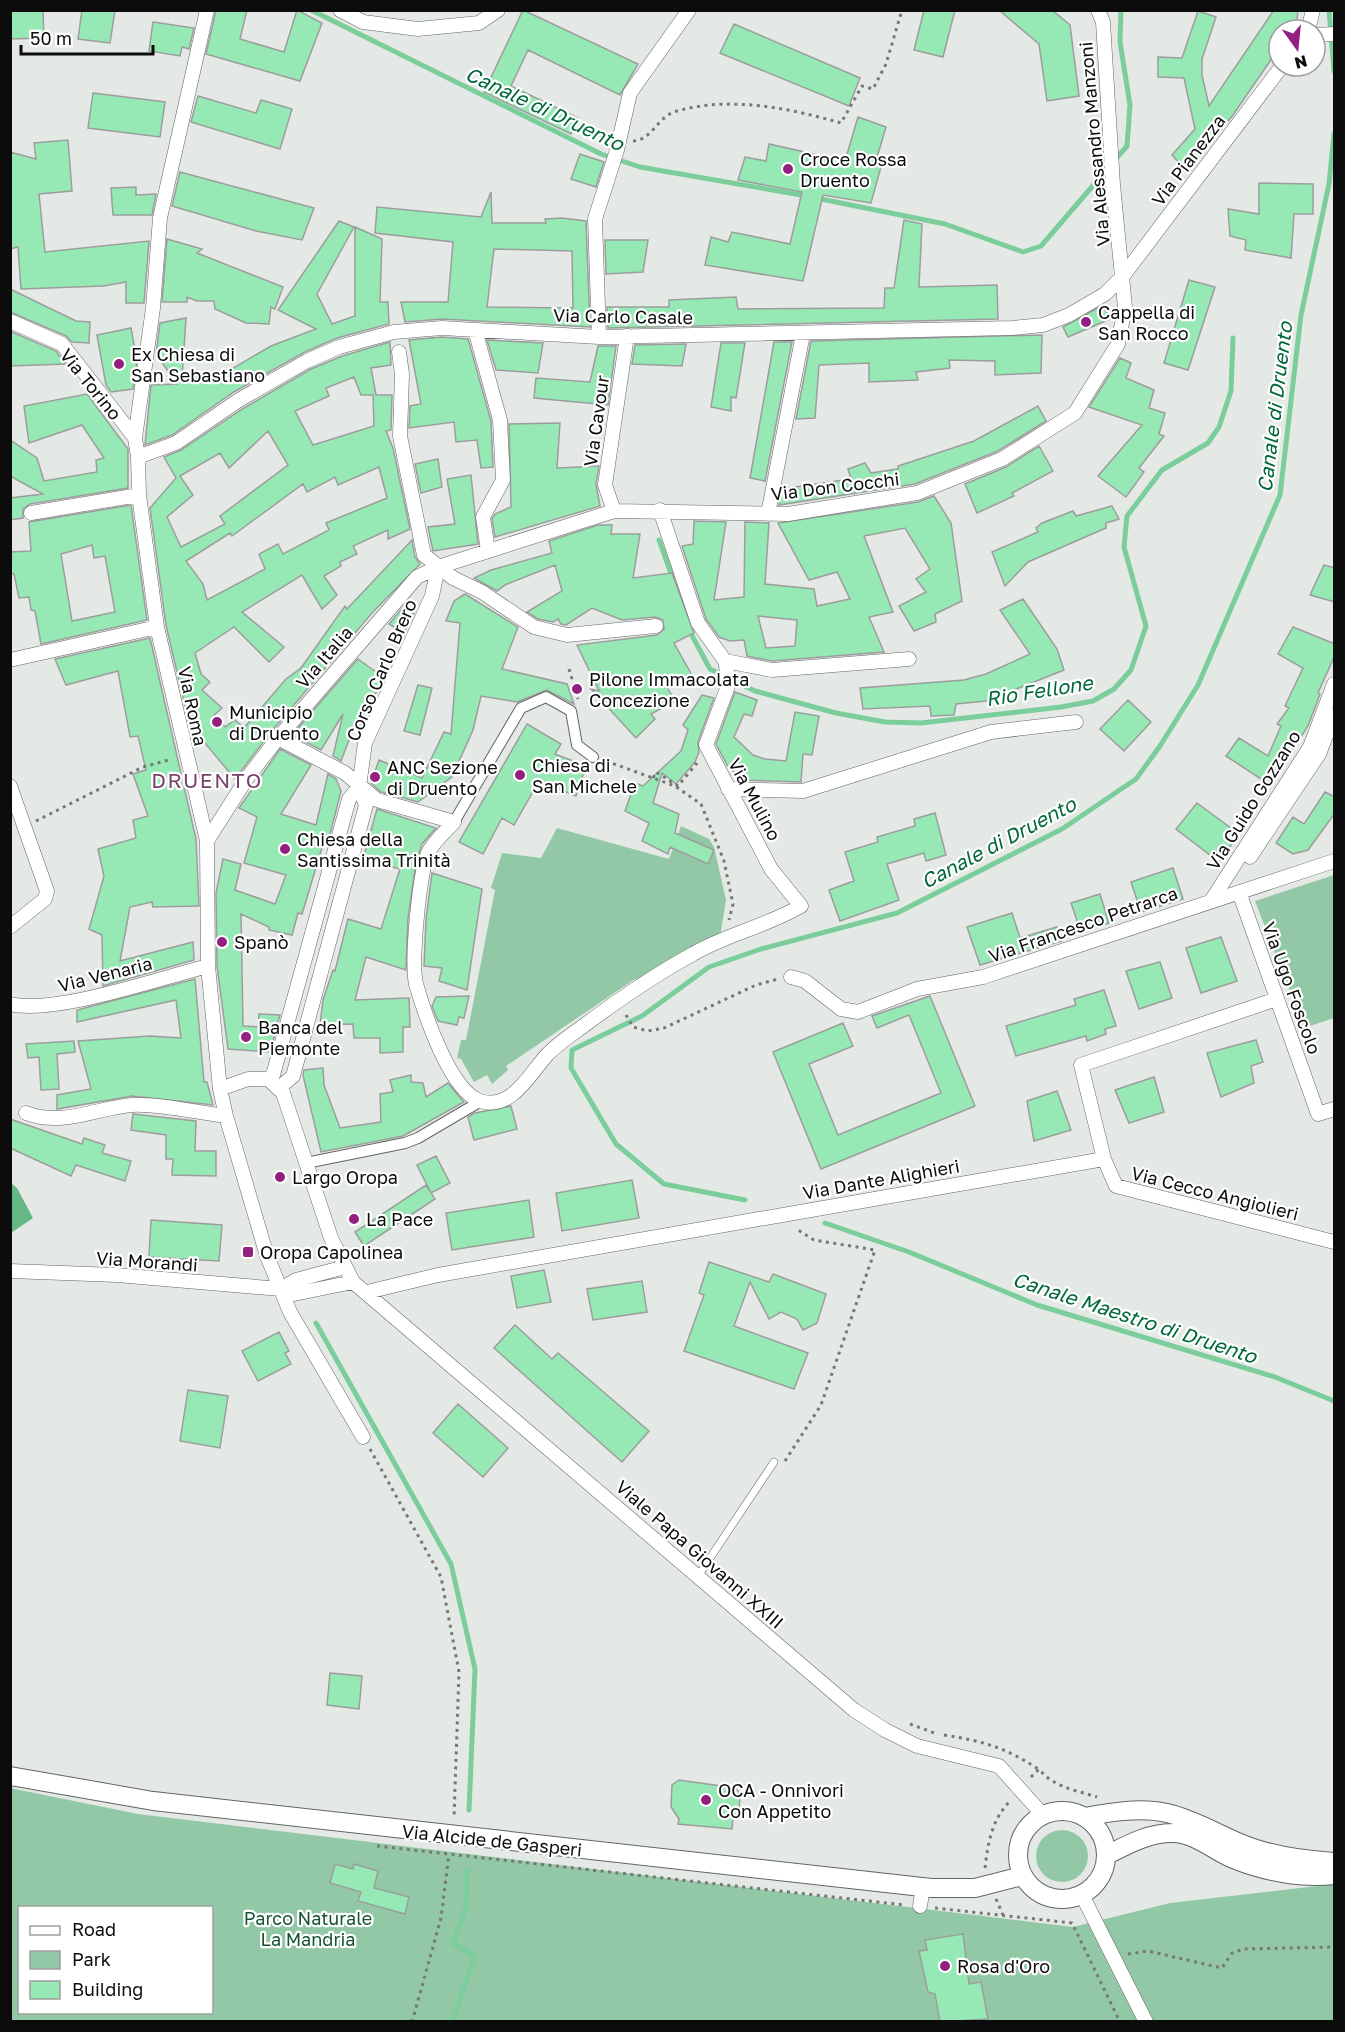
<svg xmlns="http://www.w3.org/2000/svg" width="1345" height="2032" viewBox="0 0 1345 2032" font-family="'Golos Text',sans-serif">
<rect width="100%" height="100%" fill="#e5e9e6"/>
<path fill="#92c8a5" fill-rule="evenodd" d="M681 826 709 839 714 847 726 900 721 931 715 939 686 950 637 981 635 979 506 1066 508 1070 492 1084 487 1075 474 1082 461 1059 457 1058 461 1040H466L495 890 491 888 502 853 541 858 557 828 669 859Z
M1334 875V1018L1304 1028 1255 901Z
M10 1788 138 1814 1073 1927 1170 1903 1334 1884V2021H11ZM20 1908H212V2012H20Z
M1036 1856a26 26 0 1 1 52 0a26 26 0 1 1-52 0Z"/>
<path fill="#65b785" d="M11 1183 17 1188 33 1218 11 1233Z"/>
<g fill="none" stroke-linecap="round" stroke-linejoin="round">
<path stroke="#7bce9b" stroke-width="5" d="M311 10 601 154 640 167 807 196
M1329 10 1334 71
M816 198 945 224 1023 252 1041 246 1127 146 1130 105 1120 42 1121 10
M659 540 673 579
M689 630 710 669 755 691 836 713 885 722 921 723 1061 707 1093 701 1114 689 1131 670 1146 626 1124 547 1127 516 1162 470 1208 443 1219 427 1231 391 1233 338
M745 1200 664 1184 616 1144 571 1068 572 1050 642 1016 709 967 761 949 897 913 1062 829 1136 779 1160 746 1198 685 1280 495 1301 315 1329 184 1334 134
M825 1223 909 1252 1037 1305 1275 1377 1334 1401
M316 1323 451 1564 475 1669 469 1810
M452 2022 475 1956 453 1943 466 1908 467 1871"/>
</g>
<path fill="#96e9b4" stroke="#9b9e9c" stroke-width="1.5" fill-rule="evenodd" d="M10 10H43L44 38 10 39Z
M82 10H115L110 43 78 39Z
M216 10H247L240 39 284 52 297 10 322 23 300 81 206 54Z
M523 10 638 64 620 95 528 50 511 86 578 118 571 134 484 92Z
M924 10H955L943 57 914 50Z
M999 10H1052L1070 25 1079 96 1047 101 1039 44Z
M1274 10H1298L1297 20 1291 30H1279V48L1233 115 1187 172 1172 155 1195 129 1184 78 1158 77V57L1182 58 1198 11 1216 17 1202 59V75L1209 106Z
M153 22 194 28 189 49 182 47 180 56 149 51Z
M734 24 860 78 849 106 720 53Z
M93 93 165 102 160 137 88 128Z
M198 96 256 113 261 100 292 109 280 149 191 122Z
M858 117 886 127 875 164 881 167 871 203 823 195 803 281 705 265 711 237 728 242 732 232 790 244 802 192 738 180 745 157 766 161 769 144 845 161Z
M68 140 72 191 39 194 45 252 149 241 144 303H126V282L104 286 21 289 18 247 10 249V152L36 159 34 143Z
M580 154 604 162 596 187 571 179Z
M180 172 314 208 302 240 256 231 172 206Z
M1259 183 1313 184V214H1294L1291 258 1245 250 1246 240 1230 236 1228 209 1259 214Z
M136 187V195L156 194 152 215H113L111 188Z
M491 192 492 223H546L545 219 562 218 586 221 590 327 442 319 405 322 401 302H448L453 242 375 233 377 207 481 217ZM494 249 572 251 573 308 487 307Z
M904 220 922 224 919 287 997 285 998 319 608 328 607 307H669V300L736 297 738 309 884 308 885 288H894Z
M339 221 354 227 317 294 332 324 355 316V227L382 239 380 302H388L389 324 337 338 303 353 234 392 172 435 145 445 151 385 177 384 156 354 160 323 186 318 182 378 196 370 211 381 271 346 316 329 278 310Z
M167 239 202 249 197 253 283 287 275 309 271 307 269 324 246 323 215 309 214 301H197L187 297V302H162Z
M605 240H648L643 272 606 274Z
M1189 280 1215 287 1188 370 1164 363Z
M10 289 76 321 90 322 89 343 72 342 66 336 10 312Z
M1103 305 1110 319 1068 337 1063 327Z
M131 328 137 361 133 389 111 392 106 385 97 335Z
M10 331 56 351 66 364 10 366Z
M1042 335 1041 373 995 375V361L949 360 950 368 916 372 918 380 869 382V363L819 365 815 418 796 419 811 341Z
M442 337 468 339 491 421 493 467 481 468 477 440 456 442 454 422 409 428 410 406 421 404 409 340Z
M487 340 543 343 538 373 496 370Z
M390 342 391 365 371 368 376 395H392L391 430 386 431 393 448 410 529 388 539V530L353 546 357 554 340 562 341 566 324 576 337 595 322 609 302 575 242 612 284 647 269 662 234 627 195 653 201 674 210 682 202 690 222 708 214 715 225 727 235 720 244 728 286 679 301 668 345 606 347 609 412 540 415 557 420 564 372 613 271 732 235 779 189 724 166 625 150 508 176 478 164 457 181 450 244 408 311 369 342 356ZM354 377 361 395H373L374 426 313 445 295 411 329 396 326 388ZM268 431 288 465 220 516 225 524 181 547 167 517 193 495 180 476 220 453 229 468ZM379 467 387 498 326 523 329 530 283 554 278 544 259 554 265 569 207 600 203 584 186 561 230 533 232 536 303 484 307 492 335 477 338 485Z
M774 342H792L765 481 750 478Z
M721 343H745L736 398 731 397V411L711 407Z
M686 344 682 366 632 364 635 345Z
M598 346H616L608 405 534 398 536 378 590 382Z
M1120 358 1131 363 1126 378 1154 390 1149 408 1165 413 1159 434 1164 436 1139 468 1144 472 1126 497 1098 476 1142 425 1089 407Z
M87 394 128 449V488L30 504 23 509V518L10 520V498L43 494 10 476V440L37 458 44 481 97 472 96 460 104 458 82 425 29 443 24 406Z
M1038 406 1046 421 998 451 915 484 779 505 782 489 851 479 848 469 865 463 871 473 898 469V466L974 441Z
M560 423 557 468 599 466 596 484 600 506 495 537 492 519 495 514 511 507 509 424Z
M1039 446 1053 471 1012 493 1014 496 977 513 965 484 1006 467Z
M438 459 442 487 421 493 415 464Z
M471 475 478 544 433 551 428 527 455 524 447 479Z
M934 496 951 523 962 601 935 614 936 622 914 631 899 606 926 592 916 579 930 569 905 528 864 536 893 612 869 617 884 652 772 661 747 656 744 640 730 641 719 637 706 619 682 546 693 544 694 521 726 522 714 600 744 597 745 522 769 523 765 584 814 589 817 606 850 599 837 572 809 580 778 523 918 502ZM758 616 797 620 795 646 766 648Z
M131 505 147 620 41 644 35 611 31 610 29 597 19 598 14 574H10V552L31 551 29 522ZM92 545 94 558 105 556 115 612 72 621 61 554Z
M1112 506 1119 519 1106 523V528L1028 562 1005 586 992 552 1038 532 1036 528 1042 523 1073 511 1076 516Z
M598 525H612L611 534H640L633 578 672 573 694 633 674 643 693 677 667 687 675 701 651 714 655 719 636 738 591 689 599 691 577 645 657 635 664 629 663 620 655 617 622 620 592 608 566 625 561 624 558 619 553 622 538 619 527 612 562 591 555 565 505 585 497 591 474 578 491 570 552 553 549 541Z
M1324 565 1335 568V602L1310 595Z
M465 594 518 627 502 669 567 684 574 704 547 690 517 702 481 696 473 730 452 777 418 802 381 792 371 783 379 760 422 778 444 732 451 734 460 623 446 621 454 601Z
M1023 599 1057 649 1064 670 986 701 956 704 954 715 931 716 930 706 863 709 860 688 964 680 986 674 1030 654 1000 610Z
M404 606 414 613 404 633 389 624Z
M1293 627 1335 644V655L1318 693 1320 694 1308 726 1270 785 1226 756 1239 738 1268 756 1281 726 1277 724 1289 708 1285 706 1303 668 1278 654Z
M150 638 196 839 199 906 153 907 152 902 130 907 120 961 193 942 194 960 103 986 102 935 89 929 104 876 98 849 136 838 133 820 148 816 133 774 146 770 138 736 130 737 118 671 66 685 55 659Z
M358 659 383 677 359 730 354 727 341 761 333 756 343 714 321 750 292 735Z
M418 685 432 688 420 735 404 731Z
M735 692 757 700 752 716 744 714 734 737 753 755 765 759 786 761 795 712 819 716 812 755 803 754 801 782 742 780 727 765 716 744Z
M702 695 714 698 698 742 699 752 695 762 676 784 662 773 653 803 679 814 675 833 714 850 708 864 670 847 668 854 642 841 649 823 625 811 635 783 643 786 681 751 688 730 683 725Z
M1128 700 1151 722 1124 751 1100 729Z
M527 724 561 744 555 754 586 766 576 796 539 781 514 825 502 818 483 854 459 842Z
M280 749 311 765 281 814 316 825 328 774 336 779 341 791 328 842 324 841 302 914 298 913 292 935 269 930V927L241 914 243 1026 258 1027 259 1014 280 1015 270 1052 228 1049 217 966 216 893 223 859 241 864 235 890 275 904 286 875 244 863 257 817 239 808Z
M1325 792 1335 797V813L1308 850 1293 854 1276 843 1293 817 1304 824Z
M1197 803 1239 834 1219 862 1176 829Z
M377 809 436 828 422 844 416 863 408 918 406 970 366 957 355 1000 409 998 410 1027H403V1052L380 1053V1038H354L353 1024 320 1025 323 1000 333 970 335 971 348 919 381 929 400 869 363 859Z
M935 813 946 855 926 861 924 853 887 864 899 900 840 921 829 890 854 881 845 852 878 842 877 837 915 826 914 819Z
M1173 868 1183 899 1141 912 1131 882Z
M432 873 482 889 467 990 439 981 442 968 424 966 426 919Z
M1100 894 1109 923 1081 932 1071 903Z
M1012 913 1020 938 1057 927 1062 941 980 965 967 927Z
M1221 937 1237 981 1201 993 1186 948Z
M1160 962 1172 998 1139 1009 1126 971Z
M195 979 204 1082H207L213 1105 132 1096 57 1109V1095L91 1089 78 1041 150 1036 181 1038 176 1000 77 1022V1010Z
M1104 990 1116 1026 1105 1029 1106 1034 1087 1041 1086 1036 1016 1056 1006 1026 1076 1005 1074 999Z
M469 996 464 1018 459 1017 457 1025 438 1021 432 1006 436 997Z
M930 996 975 1106 821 1169 773 1052 843 1023 853 1046 809 1064 838 1135 941 1093 909 1015 877 1028 872 1016Z
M1256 1040 1263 1062 1251 1066 1254 1083 1221 1097 1207 1053Z
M74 1041 75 1052 57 1054 59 1089 41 1090 39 1057 28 1058 26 1044Z
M323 1068 324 1085 340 1128 381 1122 380 1094 393 1092 390 1080 411 1075V1082L423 1083 426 1097 448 1083 464 1102 403 1136 321 1152 303 1075 304 1070Z
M1154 1077 1164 1112 1129 1123 1115 1090Z
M1057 1091 1071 1130 1034 1141 1027 1101Z
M511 1106 517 1129 474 1140 468 1117 475 1113Z
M133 1114 196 1121 195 1151H216V1176L172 1175 173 1159H166V1135L131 1130Z
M10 1119 82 1144 84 1138 105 1145 102 1153 131 1161 125 1181 76 1165 71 1176 10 1148Z
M436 1156 450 1183 431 1193 417 1165Z
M632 1180 639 1218 562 1231 556 1193Z
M426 1185 435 1199 364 1246 355 1232Z
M529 1200 534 1237 452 1250 446 1213Z
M151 1220 222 1225 219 1261 149 1257Z
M709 1262 769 1282 773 1274 826 1294 817 1323 803 1330 797 1319 781 1312 769 1319 750 1282 734 1326 808 1353 794 1389 684 1351 704 1295 699 1293Z
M544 1270 551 1302 517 1308 511 1276Z
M642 1281 647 1312 593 1320 587 1289Z
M515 1325 552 1359 558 1353 649 1431 622 1462 494 1348Z
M279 1332 289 1351 285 1353 291 1364 258 1381 242 1351Z
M188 1390 228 1396 220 1448 180 1441Z
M458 1404 508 1448 483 1477 433 1433Z
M330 1673 362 1676 359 1709 327 1705Z
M679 1780 735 1788 740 1793 739 1814 733 1818 732 1829 678 1824 679 1819 671 1807 672 1785Z
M335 1864 353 1869 354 1864 378 1871 374 1888 409 1897 405 1914 358 1901 361 1892 330 1883Z
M963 1934 969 1984 981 1982 988 2019 940 2022 935 1994 928 1992 919 1951 927 1950 925 1940Z"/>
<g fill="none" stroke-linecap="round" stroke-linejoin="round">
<defs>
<path id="service" d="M698 1576 774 1462"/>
<path id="pedestrian" d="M454 822 521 708 546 697 571 711 577 745 593 757
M306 1163 405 1143 418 1138 481 1101"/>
<path id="minor" d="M207 10 160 218 153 308 135 438 138 457 139 495 157 627 207 841 208 966 220 1089 226 1116 267 1256 290 1312 363 1437
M340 10 363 22 418 29 479 23 498 10
M1308 30 1313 10
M1315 35 1334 34
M10 321 62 344 135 438
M475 330 500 420 503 480 483 517 488 551
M599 337 595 219 617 150 630 93 689 10
M399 352 402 374 400 436 424 555 453 578 482 592 534 627 567 635 656 626
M138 457 176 443 239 400 307 361 339 347 394 332 442 328 599 337 1012 328 1043 325 1069 315 1105 294 1123 276 1282 66
M614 511 605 485 627 336
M31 513 139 495
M768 514 803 334
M10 660 157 627
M725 661 772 670 909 659
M278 738 345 773 377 800 454 822C446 831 433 842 428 853 419 876 411 961 416 984 424 1012 450 1091 480 1101 512 1111 530 1073 547 1055 558 1043 574 1033 586 1024 617 1001 660 972 693 954 727 934 767 926 801 906L771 869 706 745 728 686 727 671 725 661 698 623 660 510
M10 786 47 891 45 899 10 927
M728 789 803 791 991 732 1076 722
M207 841 247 778 278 738 417 577 438 567 614 511 788 514 917 493 1002 459 1075 413 1118 344 1125 307 1113 185 1103 22 1098 10
M1250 857 1319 754 1334 715
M1239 892 1318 1114 1334 1109
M1211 901 1310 747 1334 684
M791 977 805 981 841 1009 858 1012 917 989 983 977 1334 861
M1277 999 1081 1065 1104 1159 1116 1186 1334 1242
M10 1004C55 1015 160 978 208 966
M268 1079 273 1075 349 799 359 787
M279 1088 293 1076 366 805 359 787 365 743 432 596 438 567
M220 1089 248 1079H268L283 1093 331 1238 353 1282
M26 1113C63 1127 96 1108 132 1105 156 1103 200 1113 226 1116
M10 1271 117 1275 281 1289 294 1294 353 1282
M353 1282 854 1710 885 1730 917 1746 999 1766 1043 1815
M281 1289 296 1280 345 1267
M367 1292 438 1275 1104 1159
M1082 1895 1146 2022
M920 1906 923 1887"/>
<path id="tertiary" d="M10 1776 153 1801 931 1888H975L1022 1876
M1018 1855a44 44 0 1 1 88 0a44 44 0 1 1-88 0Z
M1085 1817C1111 1812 1141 1807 1167 1813 1193 1819 1216 1833 1240 1843 1270 1856 1302 1860 1334 1862
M1107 1855C1127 1845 1148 1833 1172 1833 1192 1832 1213 1850 1231 1858 1262 1871 1301 1879 1334 1875"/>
</defs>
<use href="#service" stroke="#626663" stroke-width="8"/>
<use href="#pedestrian" stroke="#626663" stroke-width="12"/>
<use href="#minor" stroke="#626663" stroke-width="15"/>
<use href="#tertiary" stroke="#626663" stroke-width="20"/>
<path stroke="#767876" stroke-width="3" stroke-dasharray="3 4.5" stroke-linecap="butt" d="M633 141C653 140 657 116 677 111 730 96 789 108 841 123L862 86 873 89 886 64 902 10
M569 669 578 699
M606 761 675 786 701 804 724 861 733 904 729 920
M653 778 656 772 678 786 697 763
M36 821 143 767 172 759
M626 1015 633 1027 648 1031 664 1028 756 985 778 979
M370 1449 441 1577 459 1672 454 1818
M785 1461 821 1405 875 1250 814 1240 795 1228
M910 1724 937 1734
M944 1735C982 1741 1005 1747 1038 1769
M1031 1777 1039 1769C1053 1787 1075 1790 1097 1797
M377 1846 905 1905
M985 1868C988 1842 992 1819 1011 1800
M996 1899 1003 1915
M935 1908 1072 1923 1120 2022
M1128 1954 1148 1951 1222 1968 1232 1953 1244 1949 1334 1947
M412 2022 441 1918 449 1854"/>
<use href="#service" stroke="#fff" stroke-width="7"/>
<use href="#pedestrian" stroke="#fff" stroke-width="10"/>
<use href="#minor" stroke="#fff" stroke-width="14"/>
<use href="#tertiary" stroke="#fff" stroke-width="18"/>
</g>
<g fill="#922080" stroke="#fff" stroke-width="2">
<circle cx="788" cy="169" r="6"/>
<circle cx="1086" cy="322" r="6"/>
<circle cx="119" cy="364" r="6"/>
<circle cx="577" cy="689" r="6"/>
<circle cx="217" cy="722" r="6"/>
<circle cx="520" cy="775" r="6"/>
<circle cx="375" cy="777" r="6"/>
<circle cx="285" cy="849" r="6"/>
<circle cx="222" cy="942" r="6"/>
<circle cx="246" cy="1037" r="6"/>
<circle cx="280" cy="1177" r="6"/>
<circle cx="354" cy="1219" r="6"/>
<rect x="242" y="1246" width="12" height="12" rx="3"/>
<circle cx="706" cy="1800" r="6"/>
<circle cx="945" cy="1966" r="6"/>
</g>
<g text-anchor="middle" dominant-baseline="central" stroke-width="4.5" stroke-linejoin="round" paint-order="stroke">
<g font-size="18" fill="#0b0c0b" stroke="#fff">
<text transform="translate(1094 144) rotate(-95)">Via Alessandro Manzoni</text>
<text transform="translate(1188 160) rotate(-53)">Via Pianezza</text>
<text transform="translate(623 316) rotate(1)">Via Carlo Casale</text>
<text transform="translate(91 384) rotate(51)">Via Torino</text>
<text transform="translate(596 421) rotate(-82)">Via Cavour</text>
<text transform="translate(835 486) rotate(-7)">Via Don Cocchi</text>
<text transform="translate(324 657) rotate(-49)">Via Italia</text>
<text transform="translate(381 670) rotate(-67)">Corso Carlo Brero</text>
<text transform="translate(193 706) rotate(78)">Via Roma</text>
<text transform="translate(755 799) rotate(62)">Via Mulino</text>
<text transform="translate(1253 800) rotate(-58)">Via Guido Gozzano</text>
<text transform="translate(1083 924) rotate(-19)">Via Francesco Petrarca</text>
<text transform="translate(105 974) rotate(-14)">Via Venaria</text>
<text transform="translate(1292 988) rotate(70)">Via Ugo Foscolo</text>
<text transform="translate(881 1179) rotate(-10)">Via Dante Alighieri</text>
<text transform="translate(1215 1193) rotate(14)">Via Cecco Angiolieri</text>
<text transform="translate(147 1261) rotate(4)">Via Morandi</text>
<text transform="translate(700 1554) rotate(41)">Viale Papa Giovanni XXIII</text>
<text transform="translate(492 1840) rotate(6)">Via Alcide de Gasperi</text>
</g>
<g font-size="18" fill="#0b0c0b" stroke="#fff" text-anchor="start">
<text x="800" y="159">Croce Rossa<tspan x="800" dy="21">Druento</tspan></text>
<text x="1098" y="312">Cappella di<tspan x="1098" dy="21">San Rocco</tspan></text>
<text x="131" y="354">Ex Chiesa di<tspan x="131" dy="21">San Sebastiano</tspan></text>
<text x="589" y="679">Pilone Immacolata<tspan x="589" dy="21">Concezione</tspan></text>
<text x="229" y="712">Municipio<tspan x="229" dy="21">di Druento</tspan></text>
<text x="532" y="765">Chiesa di<tspan x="532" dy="21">San Michele</tspan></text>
<text x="387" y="767">ANC Sezione<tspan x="387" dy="21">di Druento</tspan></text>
<text x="297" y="839">Chiesa della<tspan x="297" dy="21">Santissima Trinità</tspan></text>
<text x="234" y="942">Spanò</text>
<text x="258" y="1027">Banca del<tspan x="258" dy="21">Piemonte</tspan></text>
<text x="292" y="1177">Largo Oropa</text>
<text x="366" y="1219">La Pace</text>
<text x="260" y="1252">Oropa Capolinea</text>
<text x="718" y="1790">OCA - Onnivori<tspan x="718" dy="21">Con Appetito</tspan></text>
<text x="957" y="1966">Rosa d'Oro</text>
</g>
<g font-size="18" fill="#155332" stroke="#fff">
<text x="308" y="1918">Parco Naturale<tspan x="308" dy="21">La Mandria</tspan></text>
</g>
<g font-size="20" font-style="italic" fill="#00683a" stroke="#fff">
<text transform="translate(545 108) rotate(25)">Canale di Druento</text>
<text transform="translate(1274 407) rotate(-83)">Canale di Druento</text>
<text transform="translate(1039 690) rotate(-9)">Rio Fellone</text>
<text transform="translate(998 842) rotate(-28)">Canale di Druento</text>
<text transform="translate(1135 1317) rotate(18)">Canale Maestro di Druento</text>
</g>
<g font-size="21" letter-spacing="1.5" fill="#79406c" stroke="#fff">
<text x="207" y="780">DRUENTO</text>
</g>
</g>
<rect width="1345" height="2032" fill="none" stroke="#0b0c0b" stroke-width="24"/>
<rect x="18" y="1906" width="195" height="108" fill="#ffffff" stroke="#9d9e9d" stroke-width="1.5"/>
<rect x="30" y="1926" width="30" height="9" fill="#ffffff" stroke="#9d9e9d" stroke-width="1.5"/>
<text x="72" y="1936" font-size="18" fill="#0b0c0b">Road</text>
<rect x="30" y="1951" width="30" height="18" fill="#92c8a5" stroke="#9d9e9d" stroke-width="1.5"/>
<text x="72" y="1966" font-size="18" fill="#0b0c0b">Park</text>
<rect x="30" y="1981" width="30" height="18" fill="#96e9b4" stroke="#9d9e9d" stroke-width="1.5"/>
<text x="72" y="1996" font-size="18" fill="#0b0c0b">Building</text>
<g transform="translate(1297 48) rotate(165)"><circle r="28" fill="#ffffff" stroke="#9d9e9d" stroke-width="1.5"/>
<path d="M0-4.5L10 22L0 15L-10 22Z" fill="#922080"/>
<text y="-9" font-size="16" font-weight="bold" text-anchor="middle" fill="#0b0c0b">N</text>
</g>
<path d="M21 45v9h132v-9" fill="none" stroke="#0b0c0b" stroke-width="3"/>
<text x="30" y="45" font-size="18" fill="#0b0c0b" stroke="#ffffff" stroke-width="4.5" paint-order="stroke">50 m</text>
</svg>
